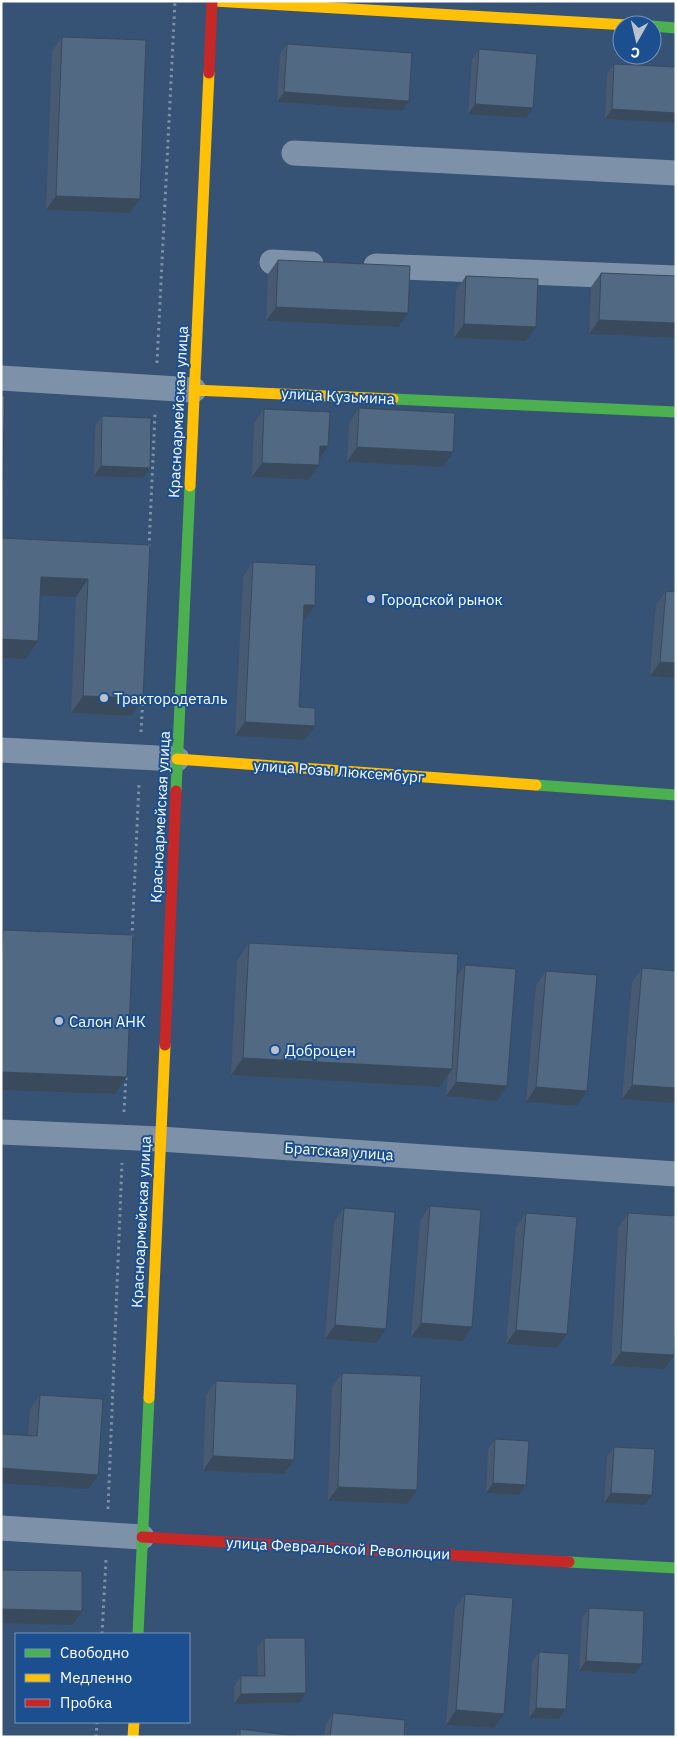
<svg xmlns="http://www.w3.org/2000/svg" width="677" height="1738" viewBox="0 0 677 1738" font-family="'IBM Plex Sans',sans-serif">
<rect width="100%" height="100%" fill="#365274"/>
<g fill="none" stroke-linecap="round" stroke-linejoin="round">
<path stroke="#7d92a8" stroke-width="3" stroke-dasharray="2.5 4" stroke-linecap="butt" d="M157 363 175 1
M149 547 155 414
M141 732 143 696
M132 937 139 784
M124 1112 126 1076
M108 1509 122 1163
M102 1634 106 1560
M96 1737 97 1722"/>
<path stroke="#7d92a8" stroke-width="25" d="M294 153 676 173
M272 262 311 264
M376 266 676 278
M1 378 194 390
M1 750 177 759
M1 1132 160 1139 676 1174
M1 1528 142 1537"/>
<path stroke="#4caf50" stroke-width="11" d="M652 26 676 28
M393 399 676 412
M536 785 676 795
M176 791 190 486
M569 1562 676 1568
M138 1634 149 1398"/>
<path stroke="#ffc107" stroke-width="11" d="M214 1 627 25
M194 390 393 399
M190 486 209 73
M177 759 536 785
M149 1398 165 1045
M133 1737 134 1722"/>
<path stroke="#c62828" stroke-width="11" d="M209 73 212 1
M165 1045 176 791
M142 1537 569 1562"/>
</g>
<path fill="#475a72" d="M62 37 140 199 130 213 46 210 52 51Z
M287 44 409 101 402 111 277 102 280 54Z
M479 49 526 118 468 114 472 59Z
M614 64 676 67V123L605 119 607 74Z
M278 260 398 327 266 321 268 274Z
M601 273 676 276V338L589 334 591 287Z
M466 276 526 341 454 338 456 290Z
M359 408 443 467 347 462 349 423Z
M264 409 319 459V465L309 480 252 477 254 423Z
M102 416 150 468 143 478 94 476 95 426Z
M1 538 150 545 131 716 71 713 76 597 40 595 38 641 26 659 1 658Z
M253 562 315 605 305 620 303 619 299 707 305 740 235 736 243 577Z
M666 591 676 592V678L650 676 656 605Z
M3 930 115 1094 1 1090V932Z
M249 943 457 977 465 965 507 1086 497 1101 446 1096 448 1076 440 1087 231 1075 237 961Z
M642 968 673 1103 622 1099 632 982Z
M546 971 587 1091 577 1106 526 1102 536 985Z
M430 1206 462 1341 411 1337 420 1221Z
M344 1208 376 1343 325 1339 334 1222Z
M526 1213 557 1348 506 1344 516 1227Z
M628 1213 674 1355 664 1369 611 1366 618 1228Z
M342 1373 407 1504 328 1501 332 1387Z
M216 1381 294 1460 284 1474 203 1471 206 1395Z
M40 1395 88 1489 28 1436 30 1409Z
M495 1439 519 1495 486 1493 488 1449Z
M614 1447 652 1495 645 1505 604 1503 607 1457Z
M465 1594 494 1728 446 1725 455 1608Z
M589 1608 635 1674 579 1671 582 1618Z
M264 1638 306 1693 299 1703 234 1704V1686L241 1676H258L257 1648Z
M539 1652 566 1709 559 1719 529 1718 532 1662Z
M333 1713 404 1737H324L326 1723Z
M240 1729 296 1737H235Z"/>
<path fill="#394a5c" d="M284 92 409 101 402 111 277 102Z
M475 104 533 108 526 118 468 114Z
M612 109 676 113V123L605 119Z
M56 196 140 199 130 213 46 210Z
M276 307 408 313 398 327 266 321Z
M599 320 676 323V338L589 334Z
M464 324 536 327 526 341 454 338Z
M320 446H328L318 461Z
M357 447 453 452 443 467 347 462Z
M262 463 319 465 309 480 252 477Z
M101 466 150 468 143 478 94 476Z
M41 577 88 579 76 597 28 595Z
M304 605H315L305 620 294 619Z
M1 639 38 641 26 659 1 658Z
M660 662 676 663V678L650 676Z
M83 696 143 698 131 716 71 713Z
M245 722 315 726 305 740 235 736Z
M243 1058 452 1069 440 1087 231 1075Z
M1 1072 127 1077 115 1094 1 1090Z
M456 1082 507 1086 497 1101 446 1096Z
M632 1085 676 1088V1100L673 1103 622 1099Z
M536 1087 587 1091 577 1106 526 1102Z
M421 1323 472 1327 462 1341 411 1337Z
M335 1325 386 1329 376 1343 325 1339Z
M516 1330 567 1334 557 1348 506 1344Z
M621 1352 674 1355 664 1369 611 1366Z
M213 1456 294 1460 284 1474 203 1471Z
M1 1468 98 1475 88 1489 1 1483Z
M493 1483 526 1485 519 1495 486 1493Z
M338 1487 417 1490 407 1504 328 1501Z
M611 1493 652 1495 645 1505 604 1503Z
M1 1609 82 1611 72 1625 1 1623Z
M586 1661 642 1664 635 1674 579 1671Z
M306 1693 299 1703 234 1704 241 1694Z
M536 1708 566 1709 559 1719 529 1718Z
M456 1710 504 1714 494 1728 446 1725Z"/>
<path fill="#526984" stroke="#394a5c" d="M62 37 146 40 140 199 56 196Z
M287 44 412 53 409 101 284 92Z
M479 49 537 54 533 108 475 104Z
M614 64 676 67V113L612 109Z
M278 260 410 266 408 313 276 307Z
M601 273 676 276V323L599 320Z
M466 276 538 279 536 327 464 324Z
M1 396H5L1 527Z
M359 408 455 413 453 452 357 447Z
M264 409 330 412 328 446H320L319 465 262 463Z
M102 416 151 418 150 468 101 466Z
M1 538 150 545 143 698 83 696 88 579 41 577 38 641 1 639Z
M253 562 316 565 315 605H304L299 707 315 708V726L245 722Z
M666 591 676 592V663L660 662Z
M3 930 133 935 127 1077 1 1072V972Z
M249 943 458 954 452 1069 243 1058Z
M465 965 516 969 507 1086 456 1082Z
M642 968 676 971V1088L632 1085Z
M546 971 597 975 587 1091 536 1087Z
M430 1206 481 1210 472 1327 421 1323Z
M344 1208 395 1212 386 1329 335 1325Z
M526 1213 577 1217 567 1334 516 1330Z
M628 1213 676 1216V1320L674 1355 621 1352Z
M342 1373 421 1376 417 1490 338 1487Z
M216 1381 297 1384 294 1460 213 1456Z
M40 1395 103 1399 98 1475 1 1468V1434L37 1436Z
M495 1439 529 1441 526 1485 493 1483Z
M614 1447 655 1449 652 1495 611 1493Z
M1 1570 82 1571V1611L1 1609Z
M465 1594 513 1598 504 1714 456 1710Z
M589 1608 644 1611 642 1664 586 1661Z
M264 1638H305L306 1693 241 1694V1676H265Z
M539 1652 569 1654 566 1709 536 1708Z
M333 1713 405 1720 404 1737H330Z
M240 1729 296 1736V1737H240Z"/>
<g fill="#b9c2ce" stroke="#1b4f8f" stroke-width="2">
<circle cx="371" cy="599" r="5"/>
<circle cx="104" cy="698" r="5"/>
<circle cx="59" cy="1021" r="5"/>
<circle cx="275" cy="1050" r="5"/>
</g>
<g text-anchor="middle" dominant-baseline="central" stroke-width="4" stroke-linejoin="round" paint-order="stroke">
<g font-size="15" fill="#fff" stroke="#1b4f8f">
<text transform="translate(338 396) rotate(3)">улица Кузьмина</text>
<text transform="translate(178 412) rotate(-87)">Красноармейская улица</text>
<text transform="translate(339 771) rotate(4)">улица Розы Люксембург</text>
<text transform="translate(160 817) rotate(-87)">Красноармейская улица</text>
<text transform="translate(339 1151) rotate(4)">Братская улица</text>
<text transform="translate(141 1222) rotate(-87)">Красноармейская улица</text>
<text transform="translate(338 1548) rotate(3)">улица Февральской Революции</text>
</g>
<g font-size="15" fill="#fff" stroke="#1b4f8f" text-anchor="start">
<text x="381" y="599">Городской рынок</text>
<text x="114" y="698">Трактородеталь</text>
<text x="69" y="1021">Салон АНК</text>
<text x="285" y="1050">Доброцен</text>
</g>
</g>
<rect width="677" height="1738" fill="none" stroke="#ffffff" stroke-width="5"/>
<rect x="15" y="1633" width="175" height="90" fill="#1b4f8f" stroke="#7695bc"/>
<rect x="25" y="1649" width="25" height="8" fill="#4caf50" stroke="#7695bc"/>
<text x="60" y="1658" font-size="15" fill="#ffffff">Свободно</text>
<rect x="25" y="1674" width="25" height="8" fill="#ffc107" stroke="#7695bc"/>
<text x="60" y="1683" font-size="15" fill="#ffffff">Медленно</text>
<rect x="25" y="1699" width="25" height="8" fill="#c62828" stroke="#7695bc"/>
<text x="60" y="1708" font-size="15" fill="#ffffff">Пробка</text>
<g transform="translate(637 40) rotate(188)"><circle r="24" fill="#1b4f8f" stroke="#7695bc"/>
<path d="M0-4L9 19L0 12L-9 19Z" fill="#b9c2ce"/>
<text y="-8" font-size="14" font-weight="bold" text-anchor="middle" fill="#ffffff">С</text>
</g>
</svg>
